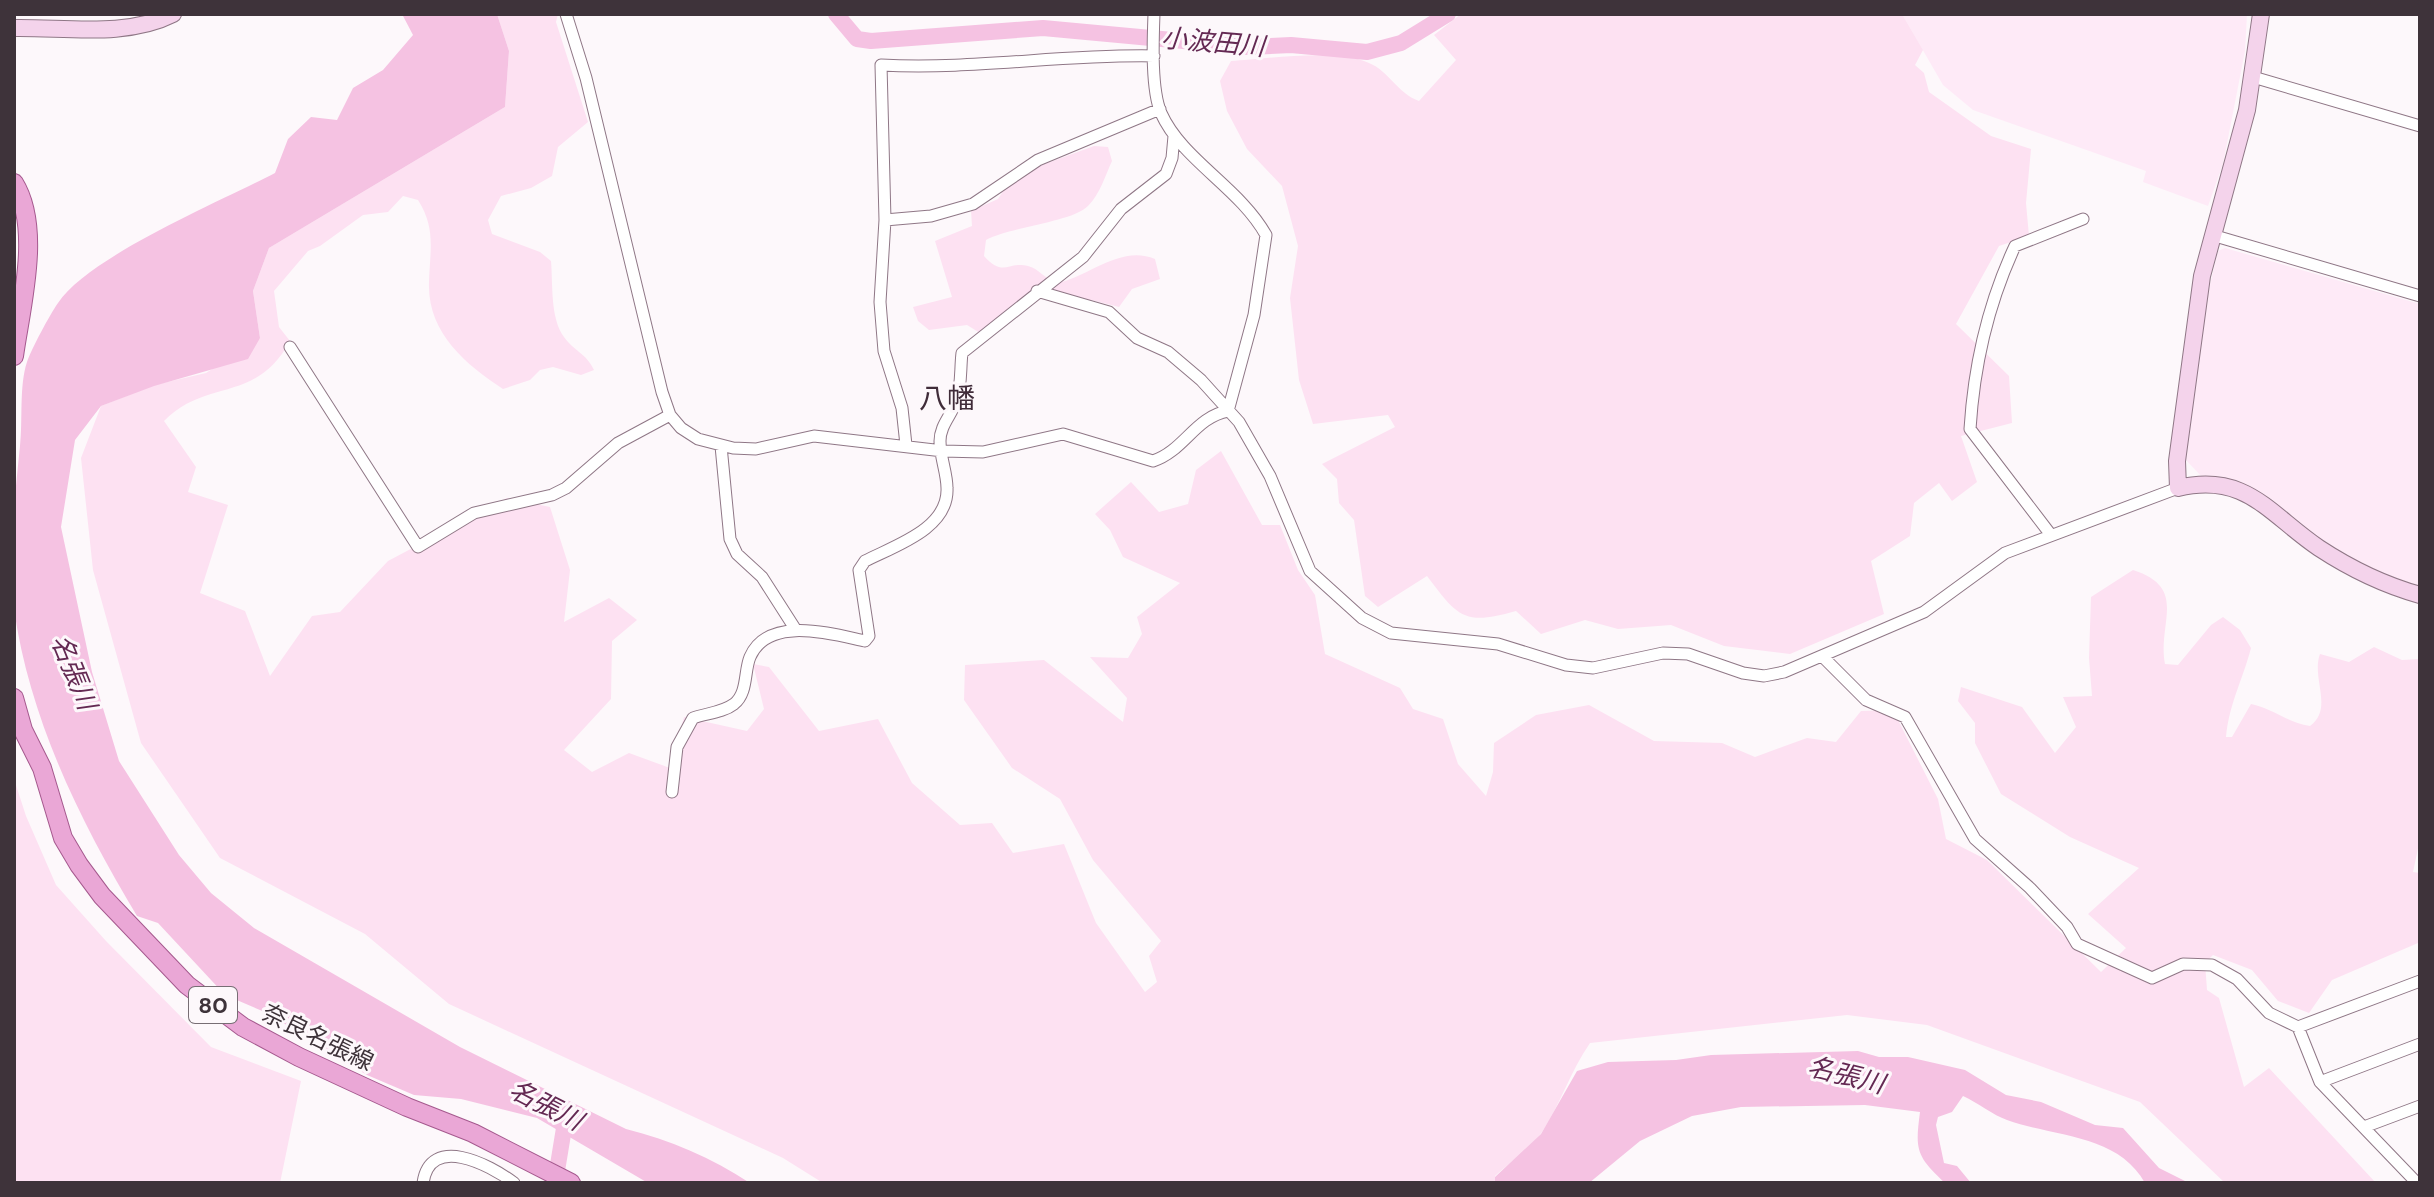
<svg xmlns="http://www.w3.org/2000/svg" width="2434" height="1197" viewBox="0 0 2434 1197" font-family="'DM Sans','Noto Sans JP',sans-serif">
<rect width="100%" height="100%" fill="#fdf8fb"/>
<path fill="#feeaf7" d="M1902 14H2247L2245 51 2223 164 2208 206 2143 182 2146 171 1973 110 1943 85Z
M2225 248 2420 304V588L2380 575 2340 554 2264 495 2241 484 2202 477 2185 459 2206 301 2218 251Z"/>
<path fill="#fde1f2" d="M497 14H558L556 22 588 122 558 147 552 176 531 188 501 196 488 220 492 234 540 252 551 261C553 284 550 318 564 337 573 350 587 354 594 370L581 375 553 367 540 370 530 380 503 389C465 364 427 332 429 282 430 250 436 228 418 200L403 196 388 212 363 215 320 246 308 251 274 291 279 327 290 341C256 404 206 378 164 421L196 467 188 492 228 505 200 593 245 611 270 676 312 616 340 612 388 561 507 498 550 507 570 570 564 622 609 598 637 620 612 641 611 699 564 750 592 772 629 753 670 768 684 717 747 731 764 709 753 664 769 667 819 731 878 719 912 783 960 825 992 823 1013 853 1064 844 1096 923 1145 992 1157 982 1149 956 1161 941 1093 860 1060 799 1012 768 964 700 965 665 1044 660 1123 722 1127 698 1090 657 1128 658 1142 634 1137 617 1180 583 1123 557 1110 530 1095 514 1131 482 1159 512 1188 504 1196 470 1221 451 1262 525H1280L1298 570 1315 595 1325 654 1400 688 1413 709 1443 719 1458 764 1486 796 1493 772 1494 743 1536 715 1589 705 1654 741 1722 743 1755 757 1807 738 1836 742 1861 711 1893 710 1938 799 1946 839 1987 860 2101 972 2126 948 2088 914 2139 868 2070 837 2001 794 1975 743V723L1958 701 1961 687 2022 707 2055 753 2076 727 2063 697 2092 696 2089 658 2091 597 2133 570C2189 588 2157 623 2165 664L2178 665 2211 625 2223 617 2240 630 2251 648C2243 679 2229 704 2226 737H2232L2251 704C2272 708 2288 723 2310 726 2334 709 2311 678 2320 654L2349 662 2374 647 2402 660 2420 659V839L2413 872 2420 873 2418 943 2332 980 2309 1013 2278 1001 2252 970 2213 955 2205 963 2207 990 2219 998 2244 1087 2269 1068 2376 1183H2225L2140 1102 1927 1025 1847 1015 1590 1043C1570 1072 1561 1103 1542 1132 1531 1148 1510 1162 1495 1176V1183H823L783 1158 449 1004 365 934 220 858 141 743 93 570 81 458 101 406 154 385 206 373 260 338 253 291 269 248 505 107 509 51Z
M1461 14H1902L1923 50 1915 65 1924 73 1929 92 1991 136 2031 149 2026 203 2029 236 1999 246 1956 324 2009 376 2012 423 1961 436 1977 482 1952 501 1939 483 1914 503 1910 536 1871 561 1884 614 1790 654 1724 646 1671 625 1618 629 1585 620 1541 634 1516 611C1464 626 1458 617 1427 576L1378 607 1365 596 1354 520 1339 503 1337 479 1322 464 1395 427 1388 415 1313 424 1299 380 1290 298 1298 246 1282 186 1247 149 1227 111 1220 81 1231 61C1267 59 1337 48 1369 63 1389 71 1397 93 1419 101L1456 60 1434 35Z
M1094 146 1108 147 1112 161C1105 176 1100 194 1088 206 1072 222 1014 226 986 240L984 256C1004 278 1007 261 1028 266 1038 268 1046 280 1057 283 1088 277 1121 244 1155 259L1160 279 1132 289 1119 307 1091 300 1070 306 1045 290 980 333 967 325 929 330 918 321 913 307 952 297 935 241 972 226 971 211 998 199 1009 182 1028 170Z
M14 779 26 816 56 885 106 941 211 1047 301 1081 280 1183H14Z"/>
<path fill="#f5c2e2" d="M402 14H497L509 51 505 107 269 248 253 291 260 338 248 359 154 386 101 406 75 440 61 527 92 672 119 761 179 855 211 893 254 928 460 1047 626 1129C670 1140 712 1158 750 1183H648L537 1118 461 1099 414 1095 367 1075 267 1013 225 995 158 923 137 916C80 821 30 720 14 609 7 559 15 497 20 446 23 420 19 386 27 362 31 350 50 314 58 303 89 256 222 201 275 173L288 139 311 117 337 120 353 88 383 70 413 35Z
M1858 1051 1879 1057H1908L1965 1070 2006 1095 2041 1102 2095 1125 2123 1128 2159 1168 2189 1183H2145C2118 1134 2055 1137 2007 1120 1993 1115 1978 1103 1963 1096L1952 1112 1938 1117 1936 1125 1944 1163 1957 1166 1971 1183H1945C1916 1156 1915 1150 1920 1112L1865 1105 1741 1107 1692 1116 1640 1141 1589 1183H1495V1177L1541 1134 1577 1071 1608 1062 1676 1060 1711 1055Z"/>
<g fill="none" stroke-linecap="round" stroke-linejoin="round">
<path stroke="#f5c2e2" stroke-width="16" d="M836 14 857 39 871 41 1043 28 1248 47 1291 45 1367 52 1401 43 1448 14
M555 1183 566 1116"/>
<defs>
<path id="street" d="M566 14 586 78 662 392 670 415 681 428 698 439 733 448 756 449 814 436 943 451 983 452 1063 434 1153 461C1184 451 1195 417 1228 411
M1154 14C1153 41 1151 89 1161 113 1182 160 1239 187 1266 235L1254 315 1228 411
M2253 77 2420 126
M885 220 931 216 973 204 1038 160 1160 109
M2212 235 2420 296
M1037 291 1109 312 1137 338 1168 352 1201 380 1239 422 1270 476 1310 571 1362 618 1391 633 1498 644 1566 665 1593 668 1663 653 1688 654 1743 673 1764 676 1784 672 1924 612 2005 553 2178 488
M290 347 418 547 474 513 552 495 566 488 618 443 670 415
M906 445 902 408 884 351 880 302 885 220 881 65C973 70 1063 54 1154 56
M721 446 730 539 737 554 762 577 794 627
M2051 535 1970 429C1974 365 1988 304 2015 246L2083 219
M1822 656 1866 700 1905 717 1975 839 2030 888 2067 927 2077 944 2152 978 2183 964 2212 965 2237 979 2269 1013 2298 1027 2420 981
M672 792 677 747 693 718C707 713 722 713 734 704 748 693 744 671 750 657 768 615 832 634 865 641L869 636 859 570 865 561C894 546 949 529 947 488 947 473 940 457 940 441 940 425 952 415 956 401 962 386 960 369 962 353L1083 257 1121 209 1166 174 1172 158 1174 136
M2298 1027 2320 1082 2417 1183
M2320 1082 2420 1044
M2364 1127 2420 1106
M423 1183C430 1134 489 1164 514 1183"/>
<path id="secondary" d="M2261 14 2247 110 2202 276 2177 461 2178 488C2246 472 2269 514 2319 548 2351 569 2384 585 2420 595
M14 28C65 27 126 38 173 14"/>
<path id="primary" d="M14 183C42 228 21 306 14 356
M14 698 23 730 42 768 63 838 79 865 102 896 187 985 243 1027 299 1057 407 1107 473 1133 571 1183"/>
</defs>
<use href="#street" stroke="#8f7786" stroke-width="13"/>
<use href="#secondary" stroke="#8f7786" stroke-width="18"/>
<use href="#primary" stroke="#a5598e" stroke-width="20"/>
<use href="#street" stroke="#fff" stroke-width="11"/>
<use href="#secondary" stroke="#f4d3eb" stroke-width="16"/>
<use href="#primary" stroke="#eaa7d6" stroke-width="18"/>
</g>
<g text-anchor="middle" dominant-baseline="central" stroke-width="6" stroke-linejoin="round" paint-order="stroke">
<rect fill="#fdf8fb" stroke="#776e74" stroke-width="2" x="189" y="987" width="48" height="36" rx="6"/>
<g font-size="22" font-weight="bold" fill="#3e333a">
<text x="213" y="1005">80</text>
</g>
<g font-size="24" fill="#3e333a" stroke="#fdf8fb">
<text transform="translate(318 1037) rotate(26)">奈良名張線</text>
</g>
<g font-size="26" font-style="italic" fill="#642953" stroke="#fdf8fb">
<text transform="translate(1213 42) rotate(5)">小波田川</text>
<text transform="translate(74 672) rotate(68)">名張川</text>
<text transform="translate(1846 1075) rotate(14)">名張川</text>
<text transform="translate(546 1105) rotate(27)">名張川</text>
</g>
<g font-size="28" fill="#402c39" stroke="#fdf8fb">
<text x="947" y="398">八幡</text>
</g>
</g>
<rect width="2434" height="1197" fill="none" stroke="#3e333a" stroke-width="32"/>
</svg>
